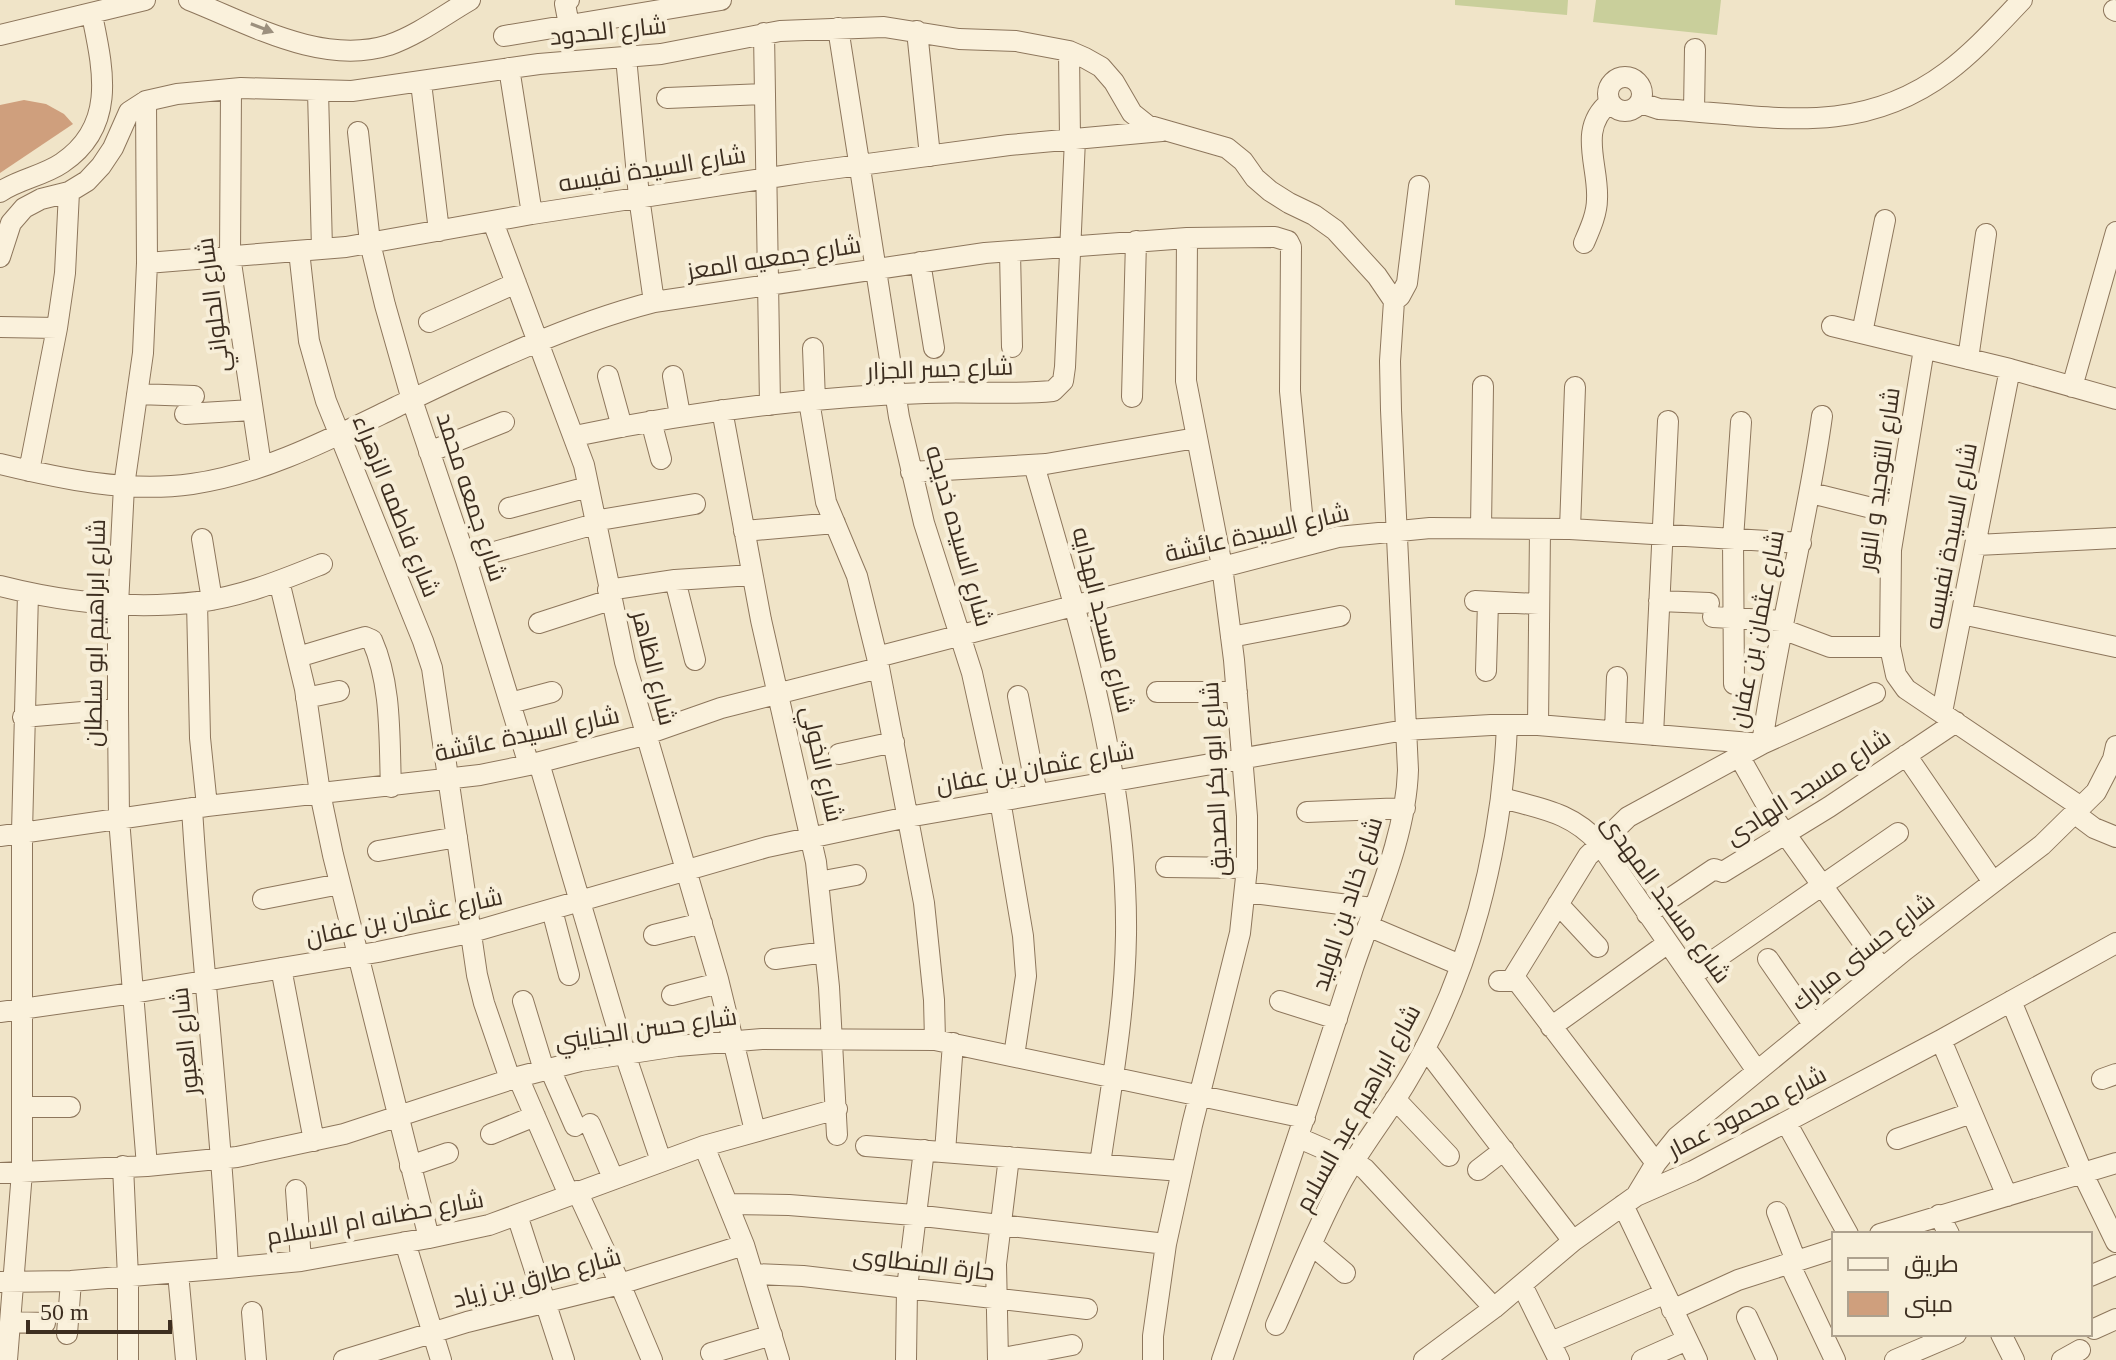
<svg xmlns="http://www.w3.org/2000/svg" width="2116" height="1360" viewBox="0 0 2116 1360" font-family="'Times New Roman',Cairo,serif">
<rect width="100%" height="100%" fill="#f0e4c8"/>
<path fill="#c9cf9b" d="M1455 0H1568L1567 15 1455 5Z
M1596 0H1721L1717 35 1593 22Z"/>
<path fill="#cf9f7d" d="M24 100 46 104 64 114 73 124 0 173V105Z"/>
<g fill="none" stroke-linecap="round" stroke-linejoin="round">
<defs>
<path id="minor" d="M189 0C250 24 322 66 389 45 418 35 444 15 470 0
M2114 10 2116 11
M569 25 565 4 569 0
M838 28 899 417 924 523 972 673 1000 800 1023 936 1026 976 1014 1056
M917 31 930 156
M764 33 770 405
M0 35 145 0
M504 36 721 0
M1069 51 1070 139
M626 57 639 197 654 302
M509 68 532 214
M1608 94a17 17 0 1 1 34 0a17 17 0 1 1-34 0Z
M421 83 439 231
M231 89 230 256 261 465
M318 91 322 249
M667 98 765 94
M146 101 147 263 143 353 124 486 118 605V709L119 819 147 1166
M1641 103 1659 109C1764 114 1855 141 1947 72 1975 51 1998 25 2022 0
M1694 111 1695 49
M358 132 370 243 385 305 412 400 466 560 529 765
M0 192C19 179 43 176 62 163 117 126 103 69 92 15
M493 222 584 465 625 662 718 979 755 1131
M1584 243C1590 229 1597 214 1597 199 1599 165 1577 129 1610 102
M299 251 309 341 326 401 423 641 432 668 477 975 484 1003 510 1079
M1010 252 1012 347
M0 257 11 223 24 208 41 199 69 192 87 181 101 166 113 148 129 112 146 101 177 94 241 88 352 91 539 64 661 54 780 31 884 27 959 39 1016 41 1069 51 1085 58 1101 67 1114 82 1132 113 1147 125 1227 148 1243 161 1255 178 1270 191 1289 203 1314 215 1335 230 1377 276 1394 301
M920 262 934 348
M147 263 346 247 532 214 808 172 1009 145 1162 131
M1394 301 1400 296 1407 283 1419 186
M429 322 516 283
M1832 326 2010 369 2116 399
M0 327 57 328
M1862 333 1885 220
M813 348 815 401
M1924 349 1891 550 1890 647 1896 675 1906 689 2081 807
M1968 359 1986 234
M608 376 622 427
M673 376 680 415
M2072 387 2116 232
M137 394 194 396
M1132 397 1136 241
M809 401 826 502 857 576 877 657 924 903 934 1000 935 1040
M722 410 761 620 816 862 829 987 837 1135
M185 414 252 410
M651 421 661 459
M575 436C690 412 807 397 925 393 968 391 1011 395 1053 391L1063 381 1065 367 1075 139
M429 452 504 422
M0 464C62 479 128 493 192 484 263 474 332 438 396 407 479 367 565 325 654 302L985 253 1187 238 1275 237 1288 241 1291 247 1290 391 1305 544
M1034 465C1078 618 1128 774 1126 935 1125 1012 1111 1088 1100 1164
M29 471 57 328 65 273 69 192
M911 472 1046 464 1196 438
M1811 493 1896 514
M509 508 588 487
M594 521 695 504
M1481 528 1483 386
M1570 529 1575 387
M744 531 835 523
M202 539 212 600
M1977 545 2116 538
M466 560 595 524
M675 580 695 660
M279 581 305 689 320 793 333 855 429 1238
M0 586C63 602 132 610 198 602 241 597 282 580 322 564
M608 590 675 580 752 575
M1475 601 1539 604
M1659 601 1709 603
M197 602 200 738 207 806
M1962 614 2116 647
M1713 617 1783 621
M539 623 610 600
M1782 629 1830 647H1890
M1231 637 1340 616
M298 657 358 639 365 637 372 640C392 685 389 739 391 787
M877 657 1338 537 1430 528 1570 529 1801 543
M1486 671 1488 602
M1734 684 1733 539 1741 422
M1157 692H1237
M1018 696 1037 794
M306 698 339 691
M510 703 552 692
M1942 712 2010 369
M23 717 118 709
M1538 725 1540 529
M1615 731 1617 677
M1653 735 1668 421
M839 754 894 742
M1906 755 1993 882
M1739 756 1774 818 1882 969
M539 763 625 1054 661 1161
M1503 798C1541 809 1571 812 1599 843L1757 1071
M192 808C201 962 221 1115 228 1268
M1307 812 1405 808
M2074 813 2094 828 2116 837
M0 836 207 806 480 775 529 765 644 735 721 708 879 668
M378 851 457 837
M1166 867 1247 868
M818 882 856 875
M1246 892 1372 908
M263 899 340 884
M1558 904 1598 947
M552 910 569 975
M1647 914 1714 869 1723 872 1829 807 1956 722
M1368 926 1460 965
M654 935 702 923
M775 959 825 952
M1768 959 1813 1024
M281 968 314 1141
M1691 976 1898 833
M1514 977 1656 1163
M1499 981H1511L1588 856 1628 817 1762 744 1875 693
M672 995 719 983
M523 1001 544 1070
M1280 1001 1337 1019
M2011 1001 2083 1174 2116 1242
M0 1012 133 993 378 952 469 933 767 847 908 817 1405 730 1491 725H1538L1762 744C1777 634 1807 526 1822 416
M1551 1027 1668 943
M1941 1040 2007 1196
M1425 1048 1573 1241
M550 1069 575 1126
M518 1077 569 1195
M2102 1079 2116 1074
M1395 1099 1449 1156
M22 1107H70
M1786 1122 1848 1234
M590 1124 613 1178
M491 1134 535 1116
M1299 1138 1354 1162 1365 1169 1494 1308
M1897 1139 1971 1113
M704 1146 744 1245 779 1360
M866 1146 1181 1171
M945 1152 953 1043
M123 1166 128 1277V1360
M410 1166 448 1153
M1478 1170 1504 1150
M0 1173 147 1166 237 1157 344 1134 518 1077 580 1061 677 1046 762 1039 935 1040 1305 1118
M296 1190 301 1261
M577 1191 620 1284 652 1360
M1636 1196 1656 1163 1677 1137 1905 950 2042 845 2096 792 2113 759 2116 746
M729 1204 789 1205 914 1215 1166 1244
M1623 1205 1697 1360
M1777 1212 1796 1261
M517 1215 564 1360
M1939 1215 1949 1234
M1880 1234 2116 1163
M405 1242 441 1360
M1312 1245 1345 1273
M1789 1263 1835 1360
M178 1273 186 1360
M754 1274 803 1276 1087 1309
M2090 1276 2116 1265
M0 1282 71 1281 228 1268 301 1261 429 1238 489 1225 704 1146 837 1109
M1522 1285 1559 1360
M1672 1310 1738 1280 1834 1249
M252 1312 256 1360
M1747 1317 1767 1360
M10 1322 45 1323
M1276 1325C1298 1277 1317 1226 1342 1181 1361 1147 1385 1117 1405 1084 1470 977 1502 848 1507 725
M2094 1329 2116 1319
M67 1334 71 1281
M2001 1334 2014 1360
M1551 1342 1664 1294
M711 1353 772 1335
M998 1359 1072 1345
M7 1360 22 1172V832L28 593
M344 1360 467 1322 620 1284 744 1245
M906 1360 907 1288 924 1150
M998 1360 996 1264 1009 1157
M1153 1360V1336L1166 1244 1192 1125 1240 933 1247 868V816L1234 660 1222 566 1186 381 1187 238
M1222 1360C1267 1230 1311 1099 1353 968 1374 905 1406 837 1408 770L1391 410 1390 361 1394 301
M1424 1360 1494 1308 1573 1241 1636 1196 1693 1171 1941 1040 2116 943
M1642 1360 1687 1340
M1895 1360 1956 1334
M2062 1360 2080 1350"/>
</defs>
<use href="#minor" stroke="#8d765c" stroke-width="22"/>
<use href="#minor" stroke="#faf1dc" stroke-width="20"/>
</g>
<defs><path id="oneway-solid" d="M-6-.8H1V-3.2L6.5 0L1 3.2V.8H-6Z" transform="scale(2)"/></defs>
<use fill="#9c907e" href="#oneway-solid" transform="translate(262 28) rotate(21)"/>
<g text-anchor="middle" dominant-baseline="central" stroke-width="8" stroke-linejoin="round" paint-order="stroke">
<g font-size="24" fill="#3d2e20" stroke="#f7eed8">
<text transform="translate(608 31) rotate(-6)">شارع الحدود</text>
<text transform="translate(652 169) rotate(-9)">شارع السيدة نفيسه</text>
<text transform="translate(774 258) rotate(-9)">شارع جمعيه المعز</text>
<text transform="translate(213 305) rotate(-97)">شارع الحلواني</text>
<text transform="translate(940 369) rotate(-2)">شارع جسر الجزار</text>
<text transform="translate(1879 479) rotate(-82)">شارع التوحيد و النور</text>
<text transform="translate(471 497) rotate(72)">شارع جمعه محمد</text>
<text transform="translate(396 506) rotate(68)">شارع فاطمه الزهراء</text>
<text transform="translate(1257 533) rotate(-13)">شارع السيدة عائشة</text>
<text transform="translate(959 536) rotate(74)">شارع السيده خديجه</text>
<text transform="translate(1951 536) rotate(-79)">شارع السيدة نفيسه</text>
<text transform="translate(1103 620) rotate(76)">شارع مسجد الهدايه</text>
<text transform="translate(1757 629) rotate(-79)">شارع عثمان بن عفان</text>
<text transform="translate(95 633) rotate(-89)">شارع ابراهيم ابو سلطان</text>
<text transform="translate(654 668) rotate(76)">شارع الظاهر</text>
<text transform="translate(527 734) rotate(-12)">شارع السيدة عائشة</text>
<text transform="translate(822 764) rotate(77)">شارع الخولي</text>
<text transform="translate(1035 768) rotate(-10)">شارع عثمان بن عفان</text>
<text transform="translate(1215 779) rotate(-93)">شارع ابو بكر الصديق</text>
<text transform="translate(1808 787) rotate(-33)">شارع مسجد الهادى</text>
<text transform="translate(1666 899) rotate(54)">شارع مسجد المهدى</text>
<text transform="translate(1347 904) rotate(-72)">شارع خالد بن الوليد</text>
<text transform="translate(404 917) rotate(-12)">شارع عثمان بن عفان</text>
<text transform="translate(1863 952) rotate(-38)">شارع حسنى مبارك</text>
<text transform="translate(646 1029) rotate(-8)">شارع حسن الجنايني</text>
<text transform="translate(185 1041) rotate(-96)">شارع العبور</text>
<text transform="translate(1358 1108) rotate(-61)">شارع ابراهيم عبد السلام</text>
<text transform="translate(1747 1112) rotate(-27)">شارع محمود عمار</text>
<text transform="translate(375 1218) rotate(-10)">شارع حضانه ام الاسلام</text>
<text transform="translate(924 1264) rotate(7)">حارة المنطاوى</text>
<text transform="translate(537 1278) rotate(-15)">شارع طارق بن زياد</text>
</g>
</g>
<rect x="1832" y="1232" width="260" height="104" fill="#f7eed8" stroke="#ada18e" stroke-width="2"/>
<rect x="1848" y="1258" width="40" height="12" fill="#faf1dc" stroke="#ada18e" stroke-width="2"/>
<text x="1904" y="1272" font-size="24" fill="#3d2e20">طريق</text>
<rect x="1848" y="1292" width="40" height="24" fill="#cf9f7d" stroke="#ada18e" stroke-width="2"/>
<text x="1904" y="1312" font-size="24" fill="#3d2e20">مبنى</text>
<path d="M28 1320v12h142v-12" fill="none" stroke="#3d2e20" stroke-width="4"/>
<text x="40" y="1320" font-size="24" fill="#3d2e20" stroke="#f7eed8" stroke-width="6" paint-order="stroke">50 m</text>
</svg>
